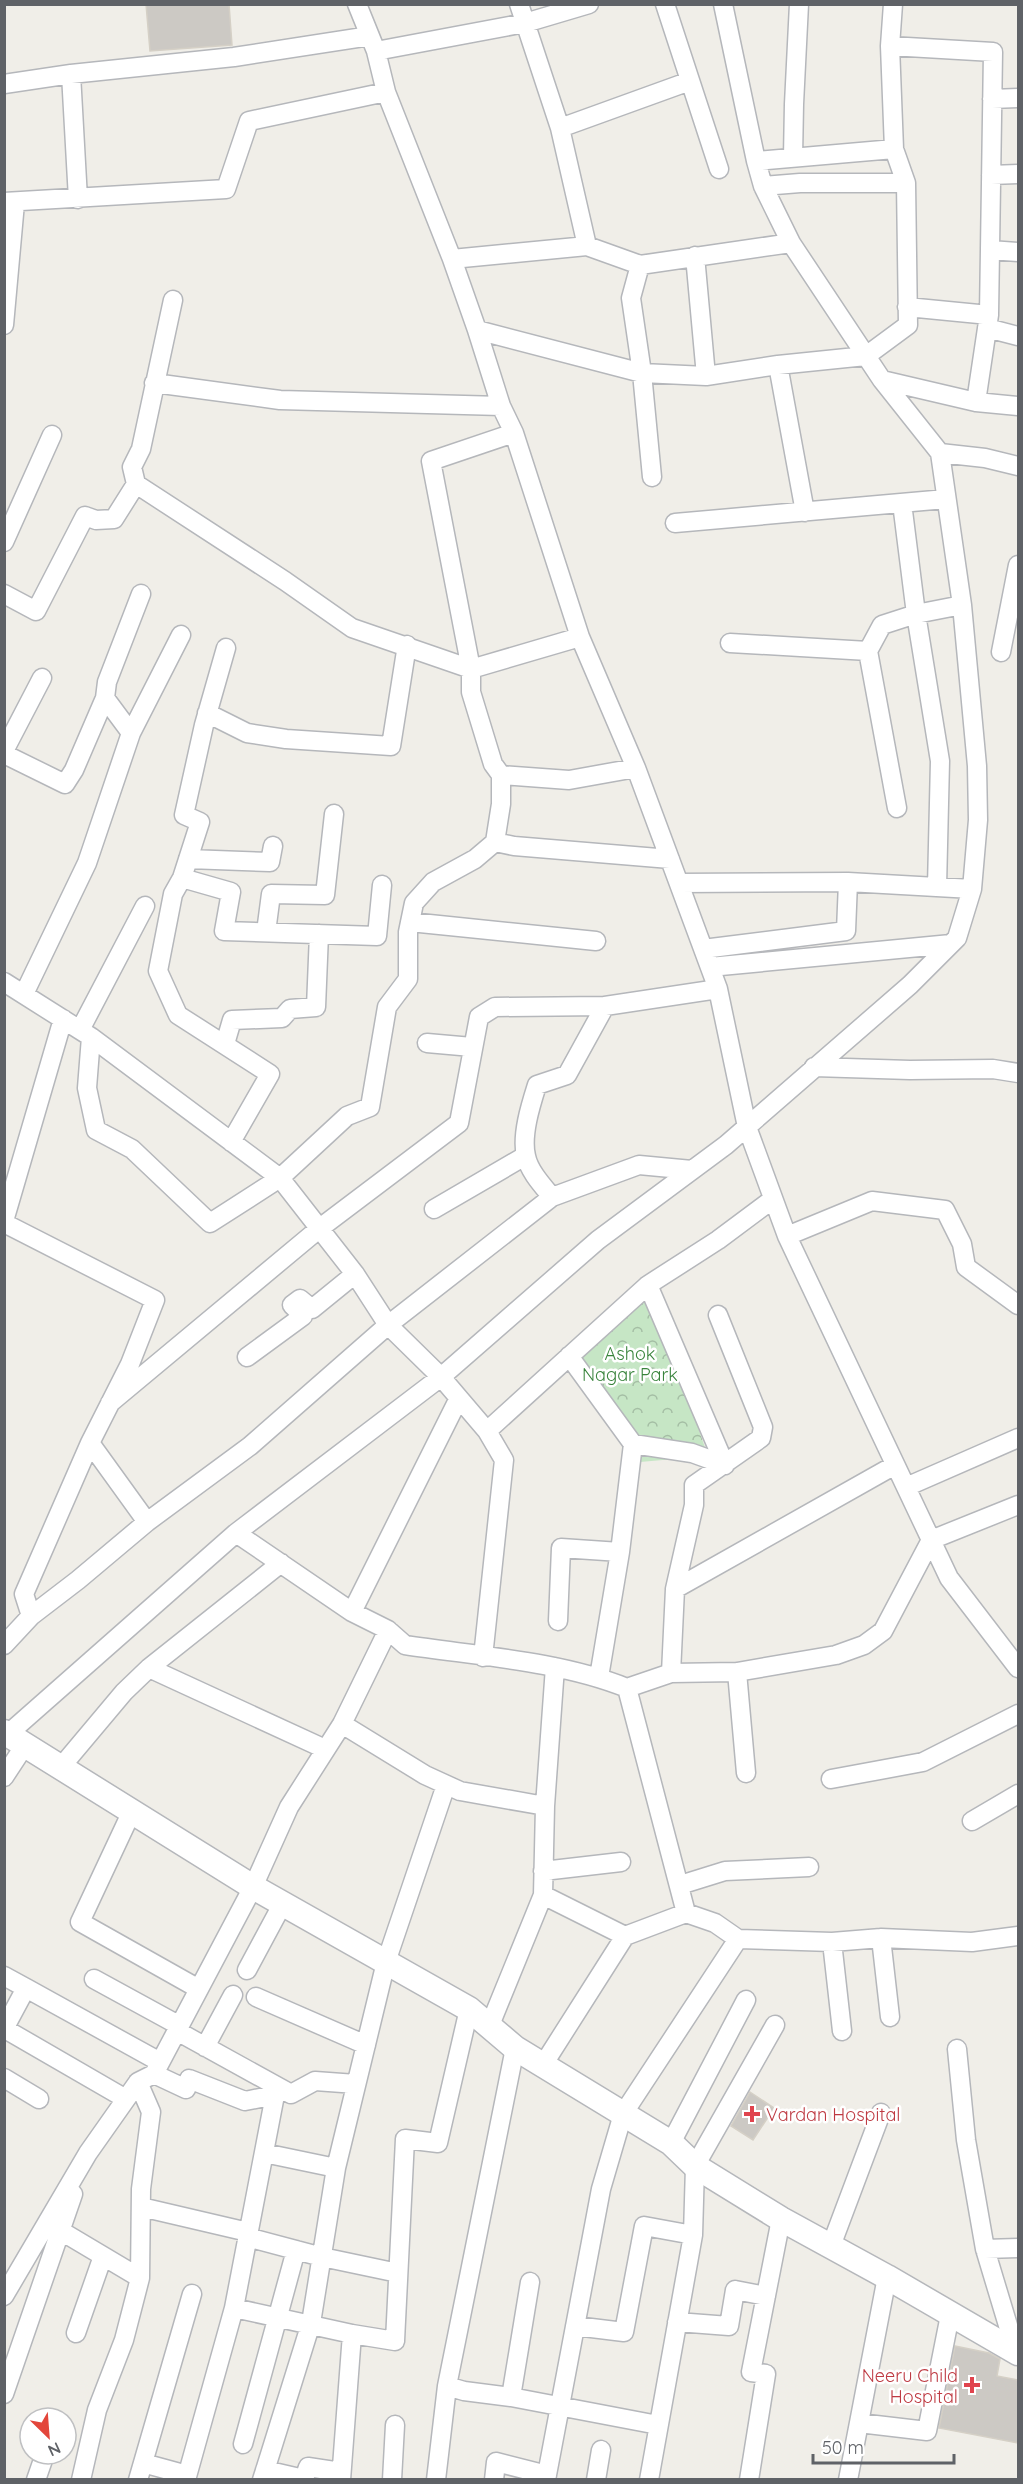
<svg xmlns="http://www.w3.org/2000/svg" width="1023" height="2484" viewBox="0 0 1023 2484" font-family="Quicksand,sans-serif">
<defs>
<pattern id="forest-crowns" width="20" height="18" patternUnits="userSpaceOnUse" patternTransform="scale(1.5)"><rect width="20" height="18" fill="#c6e6c5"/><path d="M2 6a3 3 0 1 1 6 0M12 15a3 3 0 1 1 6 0" fill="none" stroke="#a4bea4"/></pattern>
</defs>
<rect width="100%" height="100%" fill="#f0eee8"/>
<path fill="url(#forest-crowns)" d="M646 1299 688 1399 708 1456 640 1462 635 1437 577 1357Z"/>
<path fill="#ccc9c4" stroke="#d5d0c6" stroke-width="1.5" d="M146 4H229L232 45 150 51Z
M750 2092 774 2108 753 2140 731 2126Z
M955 2346 989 2353 1000 2359 997 2376 1018 2380V2443L939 2428Z"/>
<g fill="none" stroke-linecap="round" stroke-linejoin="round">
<defs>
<path id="minor" d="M357 4 376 51 386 92 452 259 477 330 501 406 514 433 580 637 636 768 718 989 747 1127 787 1236 949 1578 1018 1668
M519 4 560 128 587 246
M665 4 719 169
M890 46 993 52 989 315 976 402
M376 51 525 23 589 4
M71 74 78 199
M4 84 71 74 234 57 370 36
M992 99 1018 98
M560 128 690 81
M793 157 794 104 799 4
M756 161 894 149
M991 175 1018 174
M763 186 800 183H906
M4 202 226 189 249 121 386 92
M990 250 1018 252
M695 256 706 376
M452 259 587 246 640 265 791 243
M640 265 631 298 642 373 652 477
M173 300 141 449 132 467 136 484 285 581 352 628 471 669V692L493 764 501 775
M907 307 989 315
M4 325 15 203
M987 328 1018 336
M477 330 642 373 706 376 778 365 866 356 908 325 906 183 894 149 890 46 893 4
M778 365 805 512
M882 380 976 402 1018 406
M154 383 280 400 501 406
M514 433 431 461 471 669 580 637
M940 453 985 458 1018 466
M902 503 916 614 940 761 937 887
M675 523 946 499
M4 542 52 435
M4 594 36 611 85 516 96 520 114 519 136 484
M730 643 868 651 882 625 916 614 962 605
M226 648 204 725 184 815 200 822 182 878 173 894 158 971 178 1015 270 1074 231 1142
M868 651 897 808
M1001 652 1018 565
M207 713 247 733 286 739 391 746 407 645
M131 733 181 635
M4 751 42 678
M4 754 65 784 74 770 105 698
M495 842 514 846 670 859
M188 859 270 862 273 846
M182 878 231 892 224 931 377 936 382 885
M679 883 848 882
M410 922 596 941
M266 932 271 894 325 895 334 814
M703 949 846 931 848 882 972 889
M710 967 951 944
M4 982 91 1037 280 1178 355 1274 388 1325 441 1377 487 1431 504 1460 483 1657
M24 994 87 863 131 733 105 698 107 682 141 594
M80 1030 145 906
M91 1037 87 1088 96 1130 132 1149 210 1223 280 1178 347 1116 370 1107 387 1007 408 979V932L414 903 433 882 475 859 495 842 501 804V775L569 780 636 768
M427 1043 472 1047
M225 1044 232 1020 282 1018 290 1009 316 1007 319 934
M814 1067 910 1070 993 1069 1018 1073
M552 1197C542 1185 529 1171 526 1156 521 1135 531 1104 537 1085L567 1075 605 1006 718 989
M434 1209 525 1156
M4 1221 63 1019
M4 1223 155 1300 130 1364 90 1443 24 1594 31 1616
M787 1236 872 1201 945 1210 962 1244 966 1267 1018 1305
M648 1285 725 1465
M569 1356 633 1444 620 1552 599 1677
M247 1357 303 1316 292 1305 300 1299 312 1309 355 1274
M110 1403 320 1228 459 1123 479 1017 495 1007 605 1006
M487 1431 648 1285 718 1240 773 1199
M90 1443 147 1522
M633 1444 692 1453 725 1465
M906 1487 1018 1438
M236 1533 352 1612 388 1630 405 1645C477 1656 560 1661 627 1688L671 1673 737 1672 836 1655 864 1645 883 1631 931 1540 1018 1505
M675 1589 895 1465
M352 1612 458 1400
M558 1621 561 1548 620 1552
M4 1645 31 1616 78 1580 147 1522 250 1446 388 1325 552 1197 639 1165 692 1170
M149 1668 325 1749
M737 1672 746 1773
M671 1673 675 1589 694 1505V1485L761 1438 763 1427 718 1315
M627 1688 686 1913
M342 1724 425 1775 460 1791 545 1806
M8 1734 236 1533 441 1377 598 1240 726 1145 910 985 957 938 972 889 978 820 977 766 962 605 940 453 882 380 791 243 763 186 756 161 723 4
M61 1767 124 1692 149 1668 281 1563
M4 1777 25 1745
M831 1779 923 1762 1018 1714
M132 1811 80 1922 199 1989
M972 1821 1018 1794
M543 1871 621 1862
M680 1885 725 1871 809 1867
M543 1895 625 1936 686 1913 715 1923 738 1939 832 1942 881 1938 972 1942 1018 1936
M881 1938 890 2017
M832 1942 842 2031
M247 1970 283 1903
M4 1976 26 1988
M94 1979 180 2026
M256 1997 366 2045
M490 2025 543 1895 545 1806 555 1667
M4 2029 26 1988 160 2062
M5 2029 126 2099
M177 2031 291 2094 315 2081 356 2084
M205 2047 233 1995
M957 2049 966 2140 985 2249 1016 2352
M543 2065 625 1936
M154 2074 186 2089 189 2079 245 2101 275 2095 234 2308 186 2480
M4 2078 39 2099
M671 2143 746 2000
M264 2153 336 2168
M141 2207 248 2232
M61 2231 140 2278
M247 2237 322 2257 398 2273
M831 2246 881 2113
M985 2249 1018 2248
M4 2296 88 2153 138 2082 154 2074 253 1887 289 1807 342 1724 388 1630
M234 2308 352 2334
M677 2322 729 2326 735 2290 766 2296
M575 2326 624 2332 644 2226 693 2235
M76 2333 103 2256
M447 2386 464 2391 511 2397 658 2425
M4 2394 73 2194
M511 2397 530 2282
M859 2423 927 2431 950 2315
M243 2444 296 2250
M143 2463 187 2475
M265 2470 304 2479 308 2467 341 2472
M36 2480 45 2454
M81 2480 97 2410 124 2340 140 2278 141 2189 151 2112 138 2082
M138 2480 192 2294
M262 2480 311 2323 336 2168 386 1962 446 1785
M341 2480 352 2334 395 2341 405 2139 438 2143 469 2009
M392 2480 395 2425
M436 2480 447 2386 515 2048
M494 2480 496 2462 547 2475
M546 2480 601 2189 623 2114 738 1939
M596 2480 601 2450
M649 2480 693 2235 695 2166 775 2025
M749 2480 766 2374 751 2372 781 2219
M848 2480 887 2277"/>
<path id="tertiary" d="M4 1732 253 1887 469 2009 515 2048 671 2143 695 2166 781 2219 887 2277 1018 2353"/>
</defs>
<use href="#minor" stroke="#b5b7bb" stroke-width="21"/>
<use href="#tertiary" stroke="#b5b7bb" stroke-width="27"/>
<use href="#minor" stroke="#fff" stroke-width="18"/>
<use href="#tertiary" stroke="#fff" stroke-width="24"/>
</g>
<g fill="#e0444e" stroke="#fff" stroke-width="2">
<path d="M749 2105h6v6h6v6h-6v6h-6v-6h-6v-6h6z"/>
<path d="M969 2376h6v6h6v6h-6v6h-6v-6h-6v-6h6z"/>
</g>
<g text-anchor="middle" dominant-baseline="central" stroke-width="5" stroke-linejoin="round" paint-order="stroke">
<g font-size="18" fill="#39843c" stroke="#fff">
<text x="630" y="1353">Ashok<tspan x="630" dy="21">Nagar Park</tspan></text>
</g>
<g font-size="18" fill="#be3a42" stroke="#fff" text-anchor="start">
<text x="766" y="2114">Vardan Hospital</text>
<text x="958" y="2375" text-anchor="end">Neeru Child<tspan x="958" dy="21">Hospital</tspan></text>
</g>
</g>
<rect width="1023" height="2484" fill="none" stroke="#5f6267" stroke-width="12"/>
<g transform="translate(48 2436) rotate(155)"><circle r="28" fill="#ffffff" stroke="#bfc0c2" stroke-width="1.5"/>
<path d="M0-4.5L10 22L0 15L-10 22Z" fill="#e3463b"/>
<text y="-9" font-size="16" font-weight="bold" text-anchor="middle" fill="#5f6267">N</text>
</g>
<path d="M813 2454v9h141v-9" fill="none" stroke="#5f6267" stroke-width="3"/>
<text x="822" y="2454" font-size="18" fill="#5f6267" stroke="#ffffff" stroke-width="4.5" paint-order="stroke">50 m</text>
</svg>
